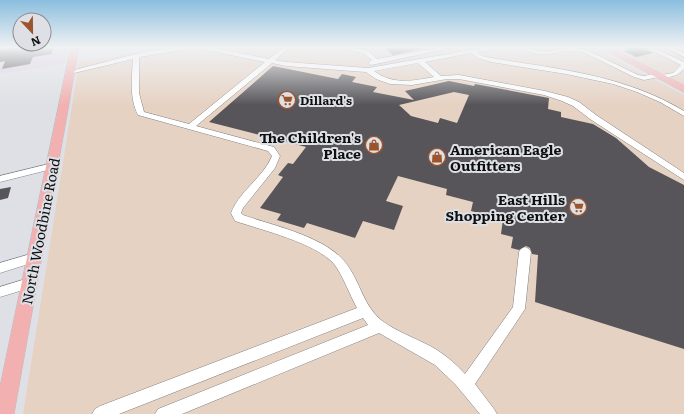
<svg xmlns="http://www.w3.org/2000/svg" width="684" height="414" viewBox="0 0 684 414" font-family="Literata,serif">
<rect width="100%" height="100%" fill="#dee0e5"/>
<path fill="#e6d2c3" d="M174 47H593L684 95V414H23L79 62Z
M611 47H684V84Z"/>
<path fill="#ddd1e5" d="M0 47H68L64 64 0 74Z"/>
<path fill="#575559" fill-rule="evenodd" d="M25 47H53L52 54 33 57 30 64 2 69 5 61 0 62V50Z
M384 47H422V49L393 55Z
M622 47H641L653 53 636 57 624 51 629 50Z
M273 66 338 79 342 74 356 77 352 82 377 87 373 92 414 100 405 91 449 81 474 86 475 84 549 98 548 109 561 112V117L593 124 616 138 649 167 684 185V349L535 302 538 255 532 254 530 248 526 246 519 250 511 248 513 237 501 234 503 219 471 211 473 202 446 195 447 189 398 176 386 201 403 206 394 230 363 221 355 238 307 223 304 228 277 220 281 214 260 208 283 177 278 175 288 163 293 164 306 147 209 122ZM454 92 469 95 457 123 440 118 438 123 411 116 399 105Z
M11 187 8 198 0 200V189Z"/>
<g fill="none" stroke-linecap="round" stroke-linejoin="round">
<defs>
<path id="minor" d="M179 47H193L190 49 139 57V93L144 112 189 124 265 62 202 49 199 47H210L269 59 284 47H290L275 60 286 62 368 68 488 47H500L497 49 477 52 482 56 491 58C559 69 624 75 684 111V116L660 102 637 92 613 84 566 74 491 62 478 58 471 53 425 62 441 76 459 75 545 91 568 97 579 102 596 115 684 173V180L590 119 573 106 562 101 544 95 459 79H447L412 85 390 84 376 79 366 72 286 66 272 63 196 126 274 147 280 156 275 168 243 208 241 213 243 215C274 226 329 237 348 266 360 283 364 306 381 320 398 333 419 339 437 350 448 357 457 365 465 374L513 307 519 252 521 249 525 247 529 249 531 252 525 309 475 384 494 409 497 414H480L455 384 435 365 379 333 182 414H155L158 409 368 325 363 318 119 414H92L95 409 100 406 357 308C349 294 344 277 334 264 316 243 262 230 235 221L231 213C239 191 263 178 272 156L268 151 138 115C129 98 132 77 133 59L70 74 67 72 147 51ZM418 63 434 77C412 81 393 85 374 71Z
M335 47H349L367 50 377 59 442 47 450 48 371 65 368 63 372 60 363 53Z
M522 47C529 46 533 50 540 51 556 54 567 44 587 50L638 75 644 76 658 73 661 75 673 73 681 65 645 47H652L684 62V69L677 75 662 79 659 77 644 80 634 77 583 52C562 46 541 63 522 47Z
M664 47H671L684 53V57Z
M53 163 57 166 56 168 0 182V176Z
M34 253 38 255 40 258 38 261 0 273V263Z
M29 278 33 279 35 283 33 287 0 297V287Z"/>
<path id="major" d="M71 47H79L14 414H0V387Z
M599 47H609L684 85V92Z"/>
</defs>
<use href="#minor" stroke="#7d8084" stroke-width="1"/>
<use href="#major" stroke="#bcbcbc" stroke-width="1"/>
<use href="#minor" fill="#fff" fill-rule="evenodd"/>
<use href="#major" fill="#f3b0b1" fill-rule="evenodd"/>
</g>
<linearGradient id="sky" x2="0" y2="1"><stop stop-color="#8abedf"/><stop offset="0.45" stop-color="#f0f1f3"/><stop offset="1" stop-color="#f0f1f3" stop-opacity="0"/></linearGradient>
<rect width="684" height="105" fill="url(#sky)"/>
<defs>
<symbol id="supermarket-ring" viewBox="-11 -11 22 22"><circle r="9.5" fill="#dee0e5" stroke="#9b542c" stroke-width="1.5"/><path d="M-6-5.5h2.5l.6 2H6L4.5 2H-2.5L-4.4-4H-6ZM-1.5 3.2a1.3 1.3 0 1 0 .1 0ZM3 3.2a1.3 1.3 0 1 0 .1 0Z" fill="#9b542c"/></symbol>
<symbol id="shop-ring" viewBox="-11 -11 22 22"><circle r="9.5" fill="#dee0e5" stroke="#9b542c" stroke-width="1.5"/><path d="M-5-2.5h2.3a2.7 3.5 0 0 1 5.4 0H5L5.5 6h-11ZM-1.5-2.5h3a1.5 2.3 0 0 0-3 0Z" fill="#9b542c"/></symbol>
</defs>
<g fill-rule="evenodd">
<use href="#supermarket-ring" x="277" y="90" width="20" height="20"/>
<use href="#shop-ring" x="364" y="135" width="20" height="20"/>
<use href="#shop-ring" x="427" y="147" width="20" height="20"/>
<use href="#supermarket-ring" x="568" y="197" width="20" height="20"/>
</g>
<g text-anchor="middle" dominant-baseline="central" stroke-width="4" stroke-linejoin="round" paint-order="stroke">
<g font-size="12" font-weight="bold" fill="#0e0f11" stroke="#dee0e5" text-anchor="start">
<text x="300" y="100">Dillard's</text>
</g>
<g font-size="14" font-weight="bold" fill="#0e0f11" stroke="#dee0e5" text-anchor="end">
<text x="361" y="137">The Children's<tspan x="361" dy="16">Place</tspan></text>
<text x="450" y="149" text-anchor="start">American Eagle<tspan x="450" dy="16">Outfitters</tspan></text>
<text x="565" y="199">East Hills<tspan x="565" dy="16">Shopping Center</tspan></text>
</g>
<g font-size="14" fill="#0e0f11" stroke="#dee0e5">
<text transform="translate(40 231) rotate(-79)">North Woodbine Road</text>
</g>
</g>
<g transform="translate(32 32) rotate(158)"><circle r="19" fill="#dee0e5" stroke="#8b8c90"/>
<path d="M0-3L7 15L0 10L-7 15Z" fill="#9b542c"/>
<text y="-6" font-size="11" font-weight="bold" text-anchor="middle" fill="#0e0f11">N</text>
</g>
</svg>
